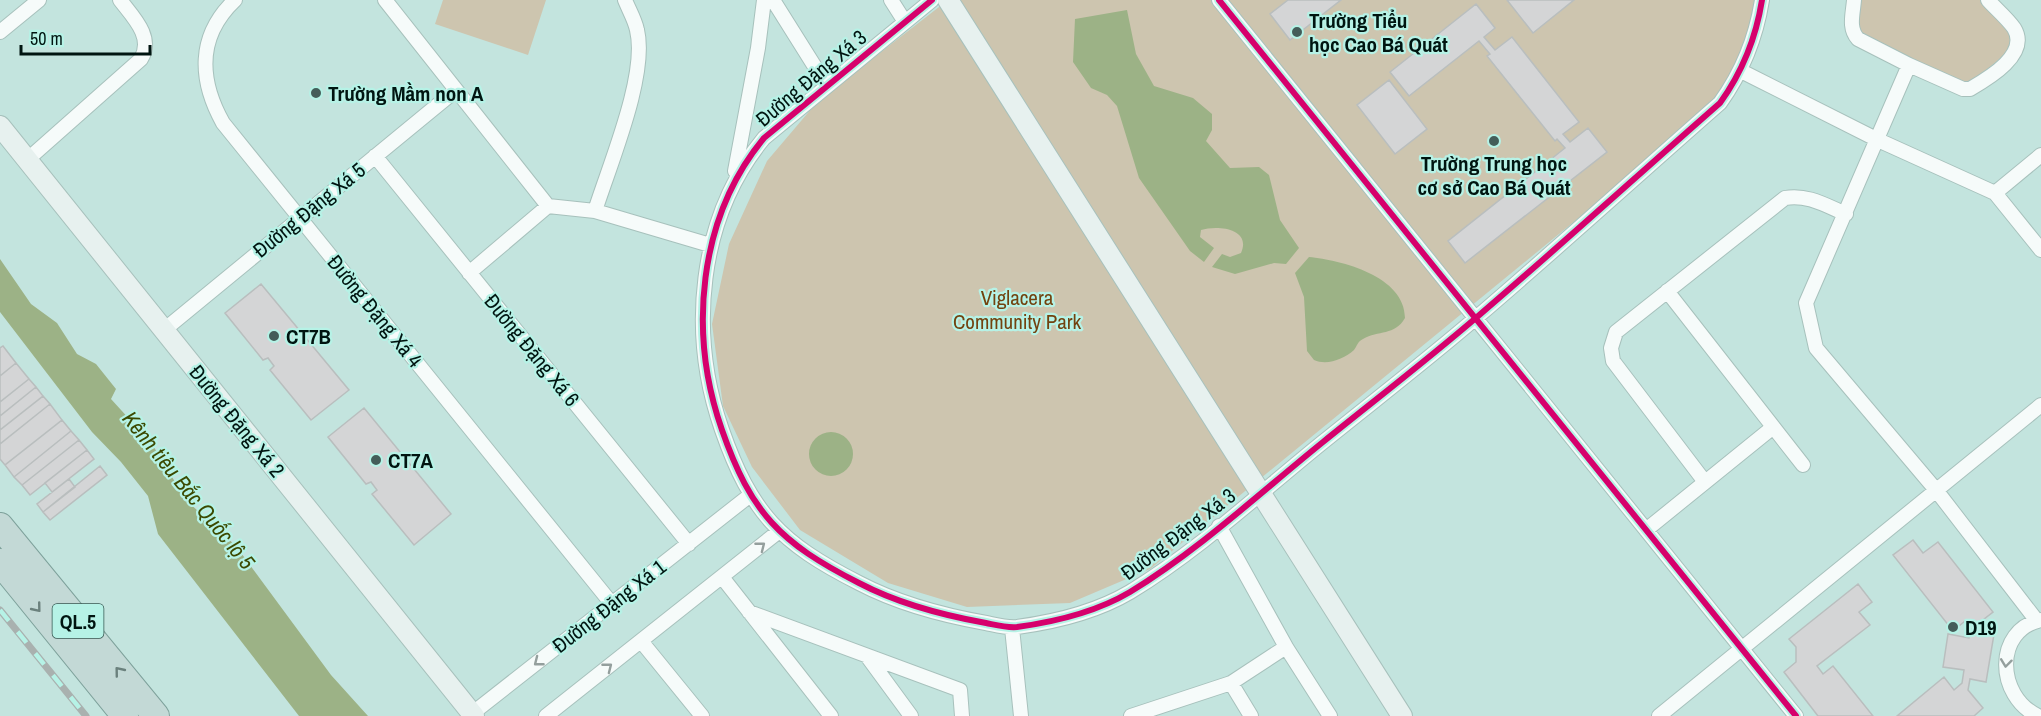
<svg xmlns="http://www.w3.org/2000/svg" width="2041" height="716" viewBox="0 0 2041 716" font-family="'Archivo Narrow',sans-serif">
<rect width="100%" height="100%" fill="#c3e4de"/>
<path fill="#cdc5af" d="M443 0H546L528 55 435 24Z
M948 0H1755L1750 34 1719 103 1150 569 1070 603 967 607 888 583 800 530 752 467 723 406 712 324 729 244 767 161 818 101Z
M1860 0H1983L2012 35 2010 50 1971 83 1966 84 1857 34Z"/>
<path fill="#9cb286" d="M1127 10 1136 54 1154 86 1193 98 1212 114V130L1206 141 1230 168 1259 167 1269 175 1280 220 1299 248 1286 264 1274 263 1235 274 1212 267 1222 254 1230 257 1241 253C1252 228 1217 225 1201 230L1200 237 1214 248 1204 262 1190 251 1139 178 1117 106 1107 95 1091 88 1073 62 1075 19Z
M1309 257C1341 260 1405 276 1405 318 1395 336 1378 330 1363 339 1358 341 1357 346 1354 350 1344 359 1327 366 1314 360L1307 351 1304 297 1295 273Z
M0 259 31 304 57 323 77 354 96 364 116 389 111 399 152 444 186 500 236 546 331 675 368 716H299L158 534 148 496 121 462 92 432 0 312Z
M809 454a22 22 0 1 1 44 0a22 22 0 1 1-44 0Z"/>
<path fill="#d4d5d6" stroke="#b9bebe" stroke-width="1.5" d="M1288 0H1341L1290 40 1270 14Z
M1507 0H1574L1533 33Z
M1476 4 1495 28 1484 37 1495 50 1512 37 1579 122 1563 134 1570 142 1588 128 1607 152 1465 263 1448 241 1565 148 1557 139 1555 141 1487 56 1490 54 1479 41 1409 96 1390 72Z
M1389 80 1427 129 1395 154 1357 105Z
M261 284 349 390 311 420 270 370 274 366 268 358 263 360 225 313Z
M3 346 16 363 0 376V348Z
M16 363 29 379 0 402V376Z
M29 379 36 387 0 416V402Z
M36 387 43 396 0 430V416Z
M43 396 50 404 0 444V430Z
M50 404 62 420 5 465 0 459V444Z
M364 408 451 514 414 545 372 494 377 490 371 482 366 484 328 437Z
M62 420 71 431 14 477 5 465Z
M71 431 79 440 22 485 14 477Z
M79 440 87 450 30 495 22 485Z
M87 450 94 459 52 492 45 483Z
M100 466 107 475 50 520 43 512Z
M69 479 75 487 43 512 37 504Z
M1913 540 1923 553 1938 542 1993 612 1975 626V631L1994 634 1986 682 1970 679 1968 690 1983 708 1974 716H1897L1944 677 1954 690 1962 683 1964 670 1943 667 1948 634 1969 638 1971 629 1965 621 1953 631 1893 555Z
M1858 584 1872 602 1859 612 1870 625 1817 666 1823 674 1833 666 1873 716H1818L1784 672 1796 662V647L1789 639Z"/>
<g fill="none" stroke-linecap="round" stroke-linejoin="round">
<defs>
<path id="street" d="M235 0C197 36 199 80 223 123L612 604
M385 0 548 206 595 211 710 245
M773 0 827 86
M891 0 905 22
M932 0 764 138C698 218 688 333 722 430 751 513 780 543 859 583 899 604 941 615 986 623 996 625 1007 628 1017 627 1054 622 1098 611 1130 592 1199 550 1261 492 1323 442 1375 400 1427 360 1477 317 1559 247 1639 174 1720 103 1743 71 1756 38 1762 0
M1219 0 1796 716
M1854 0C1853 14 1848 28 1858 39L1909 65 1963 89H1970C1989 78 2030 54 2014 28 2007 18 1996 9 1988 0
M0 32 39 0
M1909 65 1806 303 1816 348 1936 490 2037 621
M1741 71 1878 140 1995 193 2041 250
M375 156 689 544
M27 160 141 59C154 37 133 17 120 0
M735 171 758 48 764 0
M1995 193 2041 155
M595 211C609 166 648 75 637 30 635 20 629 10 625 0
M469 273 548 206
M1667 291 1803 465
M164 330 456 90
M1705 482 1613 361 1611 348 1616 332 1785 198C1807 194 1825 205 1846 214
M1219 526 1286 647 1330 716
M1646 530 1772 428
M722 577 831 716
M749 612 960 690 962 716
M1012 628 1021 716
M641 641 702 716
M867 656 911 716
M1231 683 1286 647
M469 716 749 496
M546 716 778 532
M1131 716 1231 683 1251 716
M1659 716 2041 405
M2038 716C1996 696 1994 630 2041 620"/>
<path id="secondary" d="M948 0 1402 716
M0 126 474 716"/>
<path id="highway" d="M0 526 156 716
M0 562 125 716"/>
</defs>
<use href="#street" stroke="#a7c1bc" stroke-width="16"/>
<use href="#secondary" stroke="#a7c1bc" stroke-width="22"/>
<use href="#highway" stroke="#7ea19b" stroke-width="28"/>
<use href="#street" stroke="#f6fbfa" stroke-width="14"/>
<use href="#secondary" stroke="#e7f1ef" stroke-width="20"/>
<use href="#highway" stroke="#c3d9d6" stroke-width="26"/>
<defs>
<path id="rail" d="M0 610 86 716"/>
</defs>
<use href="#rail" stroke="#a9b1af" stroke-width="7"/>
<use href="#rail" stroke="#b6f2e6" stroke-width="4.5" stroke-dasharray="14" stroke-linecap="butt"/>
<defs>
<path id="cycleway" d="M932 0 764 138C698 218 688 333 722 430 751 513 780 543 859 583 899 604 941 615 986 623 996 625 1007 628 1017 627 1054 622 1098 611 1130 592 1199 550 1261 492 1323 442 1375 400 1427 360 1477 317 1559 247 1639 174 1720 103 1743 71 1756 38 1762 0
M1219 0 1796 716"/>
</defs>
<use href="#cycleway" stroke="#b6f2e6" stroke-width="10"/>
<use href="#cycleway" stroke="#d6006c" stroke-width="6"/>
</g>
<defs><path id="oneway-chevron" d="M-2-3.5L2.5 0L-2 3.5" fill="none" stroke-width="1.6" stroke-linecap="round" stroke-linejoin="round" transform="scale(1.5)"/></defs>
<g stroke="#949f9d">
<use href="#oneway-chevron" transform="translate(761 546) rotate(-38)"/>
<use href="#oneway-chevron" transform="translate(538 662) rotate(142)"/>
<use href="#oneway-chevron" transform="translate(2006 663) rotate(97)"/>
<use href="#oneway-chevron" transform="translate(608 667) rotate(-38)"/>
</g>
<g stroke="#6b817d">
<use href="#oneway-chevron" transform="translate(37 608) rotate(51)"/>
<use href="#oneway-chevron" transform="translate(119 671) rotate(-129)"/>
</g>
<g fill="#445d59" stroke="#b6f2e6" stroke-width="2">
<circle cx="1297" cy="32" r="6"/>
<circle cx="316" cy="93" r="6"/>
<circle cx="1494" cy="141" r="6"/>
<circle cx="274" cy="336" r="6"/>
<circle cx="376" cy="460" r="6"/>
<circle cx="1953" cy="627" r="6"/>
</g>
<g text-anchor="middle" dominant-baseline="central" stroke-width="4.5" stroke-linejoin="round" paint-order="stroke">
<rect fill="#b6f2e6" stroke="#375751" stroke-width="1.5" x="52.5" y="604" width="51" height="34" rx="4.5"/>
<g font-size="20" font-weight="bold" fill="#001511">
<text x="78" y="621">QL.5</text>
</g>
<g font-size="21" font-weight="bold" fill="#001511" stroke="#b6f2e6" text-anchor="start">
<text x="1309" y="20">Trường Tiểu<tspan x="1309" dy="24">học Cao Bá Quát</tspan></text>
<text x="328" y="93">Trường Mầm non A</text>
<text x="1494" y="163" text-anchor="middle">Trường Trung học<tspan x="1494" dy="24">cơ sở Cao Bá Quát</tspan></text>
<text x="286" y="336">CT7B</text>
<text x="388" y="460">CT7A</text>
<text x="1965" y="627">D19</text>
</g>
<g font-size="21" fill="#001511" stroke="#b6f2e6">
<text transform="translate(811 78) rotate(-40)">Đường Đặng Xá 3</text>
<text transform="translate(309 210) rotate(-39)">Đường Đặng Xá 5</text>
<text transform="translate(375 311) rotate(51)">Đường Đặng Xá 4</text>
<text transform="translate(532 350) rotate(51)">Đường Đặng Xá 6</text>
<text transform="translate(237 421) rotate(51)">Đường Đặng Xá 2</text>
<text transform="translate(1178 534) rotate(-37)">Đường Đặng Xá 3</text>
<text transform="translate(609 606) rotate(-38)">Đường Đặng Xá 1</text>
</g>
<g font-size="21" fill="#72420f" stroke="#b6f2e6">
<text x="1017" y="297">Viglacera<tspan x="1017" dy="24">Community Park</tspan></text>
</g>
<g font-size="22" font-style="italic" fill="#3b4901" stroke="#b6f2e6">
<text transform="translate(189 490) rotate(51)">Kênh tiêu Bắc Quốc lộ 5</text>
</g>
</g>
<path d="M21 45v9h129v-9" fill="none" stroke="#001511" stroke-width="3"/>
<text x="30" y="45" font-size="18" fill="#001511" stroke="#b6f2e6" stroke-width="4.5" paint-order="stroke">50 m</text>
</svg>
